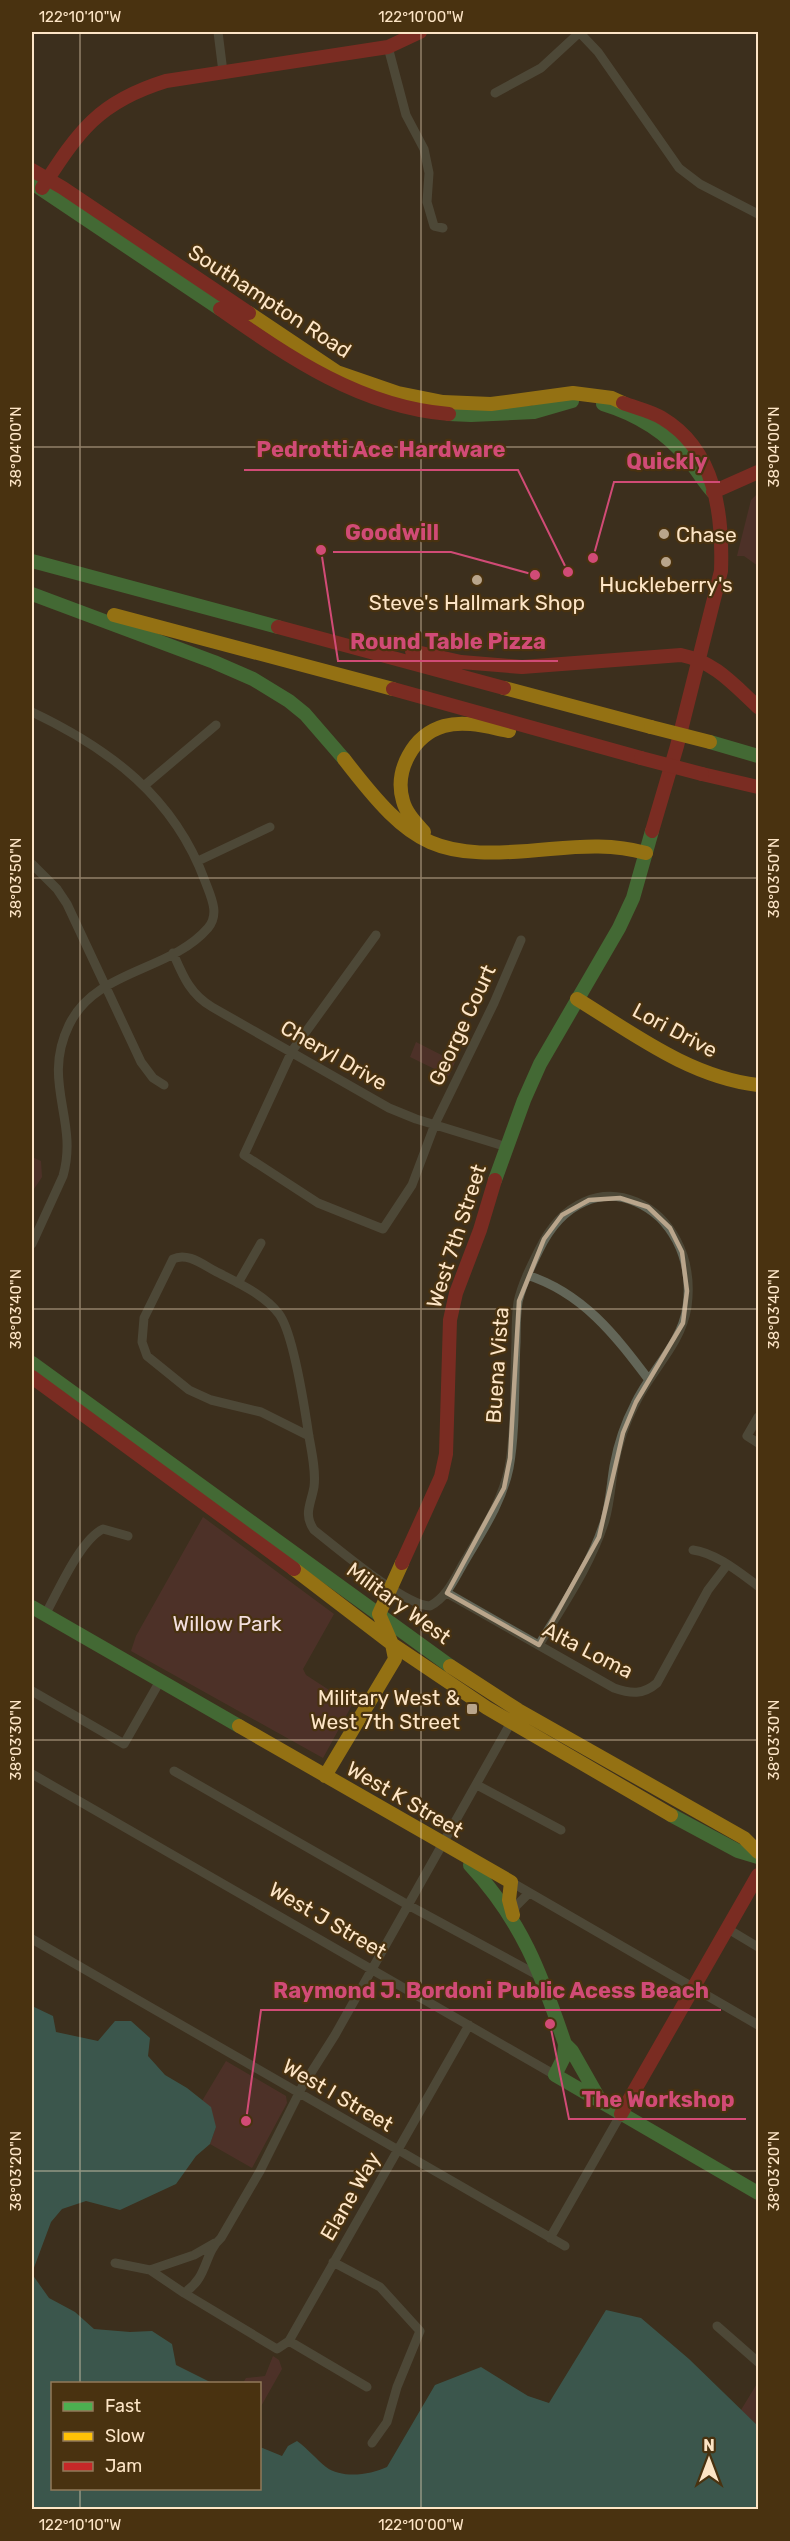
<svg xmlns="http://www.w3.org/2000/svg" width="790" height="2541" viewBox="0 0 790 2541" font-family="Rubik,sans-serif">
<rect width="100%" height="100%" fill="#3c2f1d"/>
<path fill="#633436" d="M758 493V566L744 556H737L751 500Z
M416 1042 455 1062 449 1076 410 1057Z
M32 1157 41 1161 42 1177 32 1192Z
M203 1517 334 1614 303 1669 306 1675 352 1705 323 1758 131 1651 136 1636Z
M226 2061 286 2096 287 2103 252 2168 210 2144 216 2127 202 2101Z
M273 2356 279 2360 282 2369 260 2408V2384L243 2383 246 2378 265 2376Z
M758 2382V2426L741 2410Z"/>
<path fill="#3b8685" d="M32 2006 53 2016 56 2032 98 2041 115 2021H131L150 2038 148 2056 165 2075 187 2088 211 2107 216 2127 210 2144 196 2156 176 2184 120 2210 86 2201 62 2209 51 2222 32 2273Z
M32 2274 49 2298 75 2312 94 2329 130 2332 152 2331 172 2344 176 2365 212 2383 52 2384V2488H260V2447L282 2456 288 2446 297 2441C308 2449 316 2459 326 2467 342 2479 370 2475 387 2467L435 2385 481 2367 528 2396 549 2403 606 2310 641 2318 689 2359 758 2426V2509H32Z"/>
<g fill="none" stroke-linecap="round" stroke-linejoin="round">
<path stroke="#636658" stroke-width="9" d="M218 32 223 72
M579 32 598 52 679 168 700 184 758 214
M388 47 406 115 424 149 429 173 427 202 434 226 443 228
M495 93 541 68 580 32
M32 712C110 749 174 797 205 881 211 897 220 914 208 928 170 972 96 969 69 1025 41 1083 79 1120 63 1176L32 1244
M145 785 216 725
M198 861 270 827
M32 864 57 889 67 904 141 1062 153 1078 164 1085
M376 935 292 1051 244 1155 318 1203 383 1229 412 1185 435 1124 494 1003 521 940
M173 953C183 976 190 994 212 1007L389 1108 416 1119 507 1147
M527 1275C583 1293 615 1335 649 1380
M238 1283 261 1243
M758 1417 747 1436 758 1443
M309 1436 261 1412 211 1400 189 1390 147 1356 142 1342 144 1318 173 1259C187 1252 202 1264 215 1271 236 1282 264 1294 279 1314 294 1334 305 1410 309 1437 312 1453 316 1472 314 1487 311 1504 303 1514 314 1530 337 1548 405 1606 430 1606 448 1597 456 1575 466 1559 483 1530 502 1502 509 1468 516 1430 514 1381 516 1342 516 1329 516 1315 518 1302 522 1284 531 1266 539 1250 587 1149 701 1204 687 1307 681 1345 651 1370 635 1404 625 1423 618 1444 614 1466 611 1484 610 1502 605 1520 591 1565 563 1605 539 1645
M693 1550C716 1553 740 1573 758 1586
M447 1593 614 1688C631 1694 643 1695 657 1683L708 1590 727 1565
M45 1615C58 1592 80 1540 103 1529L128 1536
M32 1691 124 1744 160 1681
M174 1771 408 1905 541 1977
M32 1774 555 2075
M477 1785 561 1830
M511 1882 758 2025
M513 1915 516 1906 529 1893
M728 1929 758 1947
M32 1939 565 2246
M550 2238 621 2114
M333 2262 380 2287 420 2331 397 2387 387 2422 372 2443
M115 2263 150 2270 184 2293 277 2349 289 2341 469 2025
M150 2270 194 2255 215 2243
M184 2293C209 2277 203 2254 221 2238L260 2171 302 2087 335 2035 514 1717
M717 2326 758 2362
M289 2341 367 2387"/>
<path stroke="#4caf50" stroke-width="14" d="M32 183 220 309
M603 404C636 414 665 431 688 459 697 469 703 482 713 492
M449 414 471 415 534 412 572 401
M32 561 278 627
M32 594 214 662 253 679 289 701 305 714 344 759
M710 742 758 756
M495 1180 524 1100 540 1064 619 928 633 898 652 831
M32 1363 450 1666
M32 1607 239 1726
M671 1815 738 1851 758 1857
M470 1865C522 1921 541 1973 565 2044L572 2051 601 2102
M565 2044 564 2057 555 2075 758 2193"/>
<path stroke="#ffc107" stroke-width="14" d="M249 313 337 372 398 393 443 402 491 404 573 393 612 398 623 403
M114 615 393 689
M504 688 651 727
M344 759C414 850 436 860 550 849 583 846 614 844 646 853
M424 832C416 823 406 813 403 801 394 771 413 735 444 726 465 720 488 727 509 731
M577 999C634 1034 690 1077 758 1085
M294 1569 392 1644 487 1708 671 1815
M450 1666 518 1710 744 1838 758 1852
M239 1726 511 1882 509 1900 513 1915
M325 1776 395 1659 392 1644 379 1614 402 1563"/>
<path stroke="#c62828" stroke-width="14" d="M32 170 63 188 249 313
M42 188C79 131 98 102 166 81L388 47 420 32
M220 309C290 358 361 407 449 414
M623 403C636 408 651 411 662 418 716 450 723 515 721 571L677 746 652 831
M713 492 758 472
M278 627 504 688
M412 651 461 662 522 667 681 655C715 662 733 684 758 707
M393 689 641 758
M702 774 758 787
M32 1377 294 1569
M402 1563 441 1477 446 1454 450 1320 456 1293 480 1230 495 1180
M621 2114 758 1875"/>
<path stroke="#ffc107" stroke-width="14" d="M651 727 710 742"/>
<path stroke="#c62828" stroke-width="14" d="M641 758 702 774"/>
</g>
<path d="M0 0H790V2541H0ZM620 1198 648 1207 670 1228 682 1252 687 1291 683 1323 636 1402 623 1433 599 1537 539 1645 447 1593 504 1488 510 1458 519 1301 544 1239 562 1215 589 1200Z" fill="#3c2f1d" fill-opacity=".55" fill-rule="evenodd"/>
<path fill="none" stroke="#b9a58b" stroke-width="4.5" stroke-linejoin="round" d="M620 1198 648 1207 670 1228 682 1252 687 1291 683 1323 636 1402 623 1433 599 1537 539 1645 447 1593 504 1488 510 1458 519 1301 544 1239 562 1215 589 1200Z"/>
<path fill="none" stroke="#fde5c6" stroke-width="1.5" stroke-opacity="0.45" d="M80 32V2384M421 32V2510M32 447H758M32 878H758M32 1309H758M32 1740H758M32 2171H758M80 2488V2510"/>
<g fill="#b9a58b" stroke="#493210" stroke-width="2">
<circle cx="664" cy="534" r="6"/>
<circle cx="666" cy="562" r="6"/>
<circle cx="477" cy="580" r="6"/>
<rect x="466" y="1703" width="12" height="12" rx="3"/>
</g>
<g text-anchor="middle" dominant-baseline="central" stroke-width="4.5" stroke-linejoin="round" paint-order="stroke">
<g font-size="21" fill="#fde5c6" stroke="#493210">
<text transform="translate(270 301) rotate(33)">Southampton Road</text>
<text transform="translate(462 1025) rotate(-65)">George Court</text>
<text transform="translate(675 1030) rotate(28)">Lori Drive</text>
<text transform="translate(334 1055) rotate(30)">Cheryl Drive</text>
<text transform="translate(456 1236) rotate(-72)">West 7th Street</text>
<text transform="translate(497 1365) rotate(-86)">Buena Vista</text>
<text transform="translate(399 1603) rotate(36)">Military West</text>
<text transform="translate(588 1650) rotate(27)">Alta Loma</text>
<text transform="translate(405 1799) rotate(30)">West K Street</text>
<text transform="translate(328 1920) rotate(30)">West J Street</text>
<text transform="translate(338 2095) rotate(30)">West I Street</text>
<text transform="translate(350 2196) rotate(-60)">Elane Way</text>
</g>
<g font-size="21" fill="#fde5c6" stroke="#493210">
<text x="676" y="534" text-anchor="start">Chase</text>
<text x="666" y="584">Huckleberry's</text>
<text x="477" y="602">Steve's Hallmark Shop</text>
<text x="460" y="1697" text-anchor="end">Military West &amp;<tspan x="460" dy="24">West 7th Street</tspan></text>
</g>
<g font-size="21" fill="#f3dfdf" stroke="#493210">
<text x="227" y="1623">Willow Park</text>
</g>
</g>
<path fill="none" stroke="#d14b76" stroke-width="2" d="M568 572L518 470H244M593 558L614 482H720M535 575L451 552H333M321 550L338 661H558M246 2121L261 2010H721M550 2024L569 2119H746"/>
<g fill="#d14b76" stroke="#493210" stroke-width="2">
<circle cx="568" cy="572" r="6"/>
<circle cx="593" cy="558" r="6"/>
<circle cx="535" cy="575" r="6"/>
<circle cx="321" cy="550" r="6"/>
<circle cx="246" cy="2121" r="6"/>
<circle cx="550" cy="2024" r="6"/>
</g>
<g font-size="22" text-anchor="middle" font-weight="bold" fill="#d14b76" stroke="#493210" stroke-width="4.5" stroke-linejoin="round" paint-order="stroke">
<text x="381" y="457">Pedrotti Ace Hardware</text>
<text x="667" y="469">Quickly</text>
<text x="392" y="540">Goodwill</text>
<text x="448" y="649">Round Table Pizza</text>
<text x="491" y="1998">Raymond J. Bordoni Public Acess Beach</text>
<text x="658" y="2107">The Workshop</text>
</g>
<rect width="790" height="2541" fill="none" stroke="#493210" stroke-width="66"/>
<rect x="51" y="2382" width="210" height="108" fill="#493210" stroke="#917a59" stroke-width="1.5"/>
<rect x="63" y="2402" width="30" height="9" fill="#4caf50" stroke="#917a59" stroke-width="1.5"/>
<text x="105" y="2412" font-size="18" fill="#fde5c6">Fast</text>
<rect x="63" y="2432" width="30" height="9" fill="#ffc107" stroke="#917a59" stroke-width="1.5"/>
<text x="105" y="2442" font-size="18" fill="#fde5c6">Slow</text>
<rect x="63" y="2462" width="30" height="9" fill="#c62828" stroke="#917a59" stroke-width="1.5"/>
<text x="105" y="2472" font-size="18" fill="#fde5c6">Jam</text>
<g transform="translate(709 2460)" stroke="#493210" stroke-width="4.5" paint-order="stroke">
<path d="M0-4.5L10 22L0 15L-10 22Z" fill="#fde5c6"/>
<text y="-9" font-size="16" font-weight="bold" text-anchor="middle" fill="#fde5c6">N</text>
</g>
<rect x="33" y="33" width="724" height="2475" fill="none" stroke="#fde5c6" stroke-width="2"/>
<g font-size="15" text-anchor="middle" fill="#fde5c6">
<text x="80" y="22">122°10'10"W</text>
<text x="421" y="22">122°10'00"W</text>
<text transform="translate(16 447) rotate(-90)" y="5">38°04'00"N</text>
<text transform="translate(774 447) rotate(-90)" y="5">38°04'00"N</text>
<text transform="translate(16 878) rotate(-90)" y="5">38°03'50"N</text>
<text transform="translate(774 878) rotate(-90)" y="5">38°03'50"N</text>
<text transform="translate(16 1309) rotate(-90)" y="5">38°03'40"N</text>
<text transform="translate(774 1309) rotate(-90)" y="5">38°03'40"N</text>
<text transform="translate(16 1740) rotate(-90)" y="5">38°03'30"N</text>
<text transform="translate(774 1740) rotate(-90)" y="5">38°03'30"N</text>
<text transform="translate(16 2171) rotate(-90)" y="5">38°03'20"N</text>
<text transform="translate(774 2171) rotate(-90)" y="5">38°03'20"N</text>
<text x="80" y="2530">122°10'10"W</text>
<text x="421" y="2530">122°10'00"W</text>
</g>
</svg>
